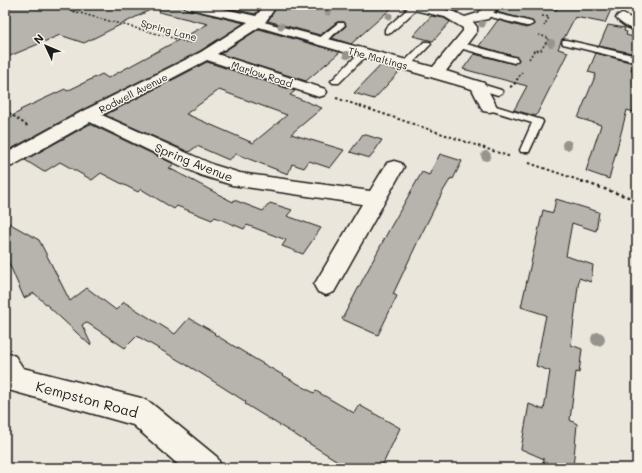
<svg xmlns="http://www.w3.org/2000/svg" width="642" height="473" viewBox="0 0 642 473" font-family="Mali,sans-serif">
<rect width="100%" height="100%" fill="#eae6dc"/>
<filter id="ink" filterUnits="userSpaceOnUse"><feTurbulence type="fractalNoise" baseFrequency=".025" numOctaves="2"/><feDisplacementMap in="SourceGraphic" scale="8" xChannelSelector="R" yChannelSelector="G"/><feConvolveMatrix kernelMatrix="1 2 1 2 8 2 1 2 1" color-interpolation-filters="sRGB"/></filter>
<g filter="url(#ink)">
<path fill="#b6b4ac" stroke="#1c1c1c" fill-rule="evenodd" d="M5 5H183L186 9 244 23 200 51 82 110 9 150 5 148V120L21 111 20 110 65 89 67 91 102 74 108 78 208 24 159 12 160 5 84 43 60 35 5 58Z
M213 5H263L255 14Z
M278 5H395L351 44 332 38 346 26 344 22H337L320 35 268 21Z
M441 5H465L458 12 440 7Z
M501 5H534L557 10V5H613L605 23 575 17 564 38 562 39 558 49 568 52 536 116 514 110 527 86 463 69 474 54 514 64 519 60 517 57 479 46 498 20 526 28 534 24 532 21 496 12Z
M431 16 444 18 450 22 433 41 413 36Z
M608 25 625 28 624 31 627 32 626 35 637 38 632 53 599 46Z
M259 29 315 45 340 52 306 81 220 54Z
M596 53 633 63 631 70 637 71V97L633 112 627 110 609 179 586 171 601 125 578 118 596 74 588 72Z
M207 62 295 91 290 95 322 108 291 134 344 150 330 168 309 161 304 168 292 164 288 174 236 154 229 160 197 146 189 152 105 115ZM219 90 287 115 253 143 186 114Z
M381 65 400 71 374 99 354 93Z
M90 124 174 164 169 168 233 202 234 200 263 211 270 203 292 210 287 216 321 228 303 254 282 246 286 240 247 225 244 229 215 217 212 220 177 206 174 209 141 189 138 192 101 173 92 180 60 162 44 172 25 160Z
M363 134 382 140 370 158 350 152Z
M440 154 462 161 453 179 451 178 442 193 420 237 393 294 397 296 378 335 342 319 389 230 422 172 429 175Z
M556 199 599 212 596 231 572 223 566 256 593 265 591 282 579 278 571 345 582 349 579 373 576 372 570 420 577 424 573 468H543L544 459 521 449 529 404 544 410 550 371 536 366 546 315 521 307 543 210 553 213Z
M5 221 39 240 70 301 87 288 116 310 124 302 175 334 189 318 215 333 214 334 255 359 314 393 316 391 354 413 359 405 400 428 381 468H343L334 463 336 460 245 404 246 402 202 374 137 336 125 348 86 322 82 325 91 344 90 345 34 293 24 298 5 254Z"/>
<g fill="none" stroke-linecap="round" stroke-linejoin="round">
<defs>
<path id="service" d="M412 5H418L419 7 391 33H385V29Z
M483 11H486L532 22 533 24 529 26H526L483 15Z
M338 23H344L345 25 324 43H318L317 41 318 39Z
M563 40H566L637 56V62L563 44 562 42Z
M424 42H430L431 44 409 67H403L402 65 403 63Z
M459 42 517 58 518 60 514 63 456 47 455 45Z
M363 51 366 52 367 54 366 56 339 83H333L331 81 360 52Z
M478 83 501 90 503 92 498 95 475 88 473 86Z
M489 104 542 120 543 122 529 152H521L520 150 532 123 486 109 484 107 486 105Z"/>
<path id="pedestrian" d="M256 20 325 38 327 41 325 44 321 45 252 25 250 23 252 21Z"/>
<path id="minor" d="M184 5H206L256 16 265 5H277L264 24 217 54 325 89 327 92 325 95 319 97 313 95 207 60 102 115 214 165 240 173 370 191 387 163 394 161 401 163 404 167 334 292 326 295 318 292 314 285 362 204 232 185 200 175 90 122 12 166 5 168V154L83 111 201 52 248 22 186 8Z
M403 5H425L454 12 465 17 478 13 487 5H500L488 19 473 22 477 27V31L446 71 484 83 497 107 495 111 489 112 483 111 472 89 316 44 314 41 316 38 321 37 433 67 463 31V28L445 17 405 8Z
M623 14 637 21V31C630 29 621 24 616 18L618 15Z
M5 352 15 356 23 368 141 398 151 403 217 457 222 468H182L133 425 5 389Z"/>
</defs>
<use href="#service" stroke="#1c1c1c" stroke-width="3"/>
<use href="#pedestrian" stroke="#1c1c1c" stroke-width="3"/>
<use href="#minor" stroke="#1c1c1c" stroke-width="3"/>
<path stroke="#1c1c1c" stroke-width="1.5" stroke-dasharray="2 2" stroke-linecap="butt" d="M50 5 191 43
M542 16 549 17 544 26
M529 59 534 51 541 50 549 38 539 35
M517 80 522 72"/>
<path stroke="#1c1c1c" stroke-width="2" stroke-dasharray="2.5 2.5" stroke-linecap="butt" d="M510 87 514 85 517 79
M336 98 511 157
M5 110 29 127
M529 163 584 182"/>
<path stroke="#1c1c1c" stroke-width="2.5" stroke-dasharray="3 3" stroke-linecap="butt" d="M581 181 637 200"/>
<use href="#service" fill="#f7f3e8" fill-rule="evenodd"/>
<use href="#pedestrian" fill="#f7f3e8" fill-rule="evenodd"/>
<use href="#minor" fill="#f7f3e8" fill-rule="evenodd"/>
</g>
<g fill="#96948d">
<circle cx="328" cy="12" r="3.5"/>
<circle cx="389" cy="16" r="3.5"/>
<circle cx="482" cy="24" r="3.5"/>
<circle cx="281" cy="26" r="3.5"/>
<circle cx="551" cy="43" r="4"/>
<circle cx="347" cy="55" r="4"/>
<circle cx="567" cy="145" r="5"/>
<circle cx="486" cy="156" r="5"/>
<circle cx="598" cy="339" r="7"/>
</g>
</g>
<g text-anchor="middle" dominant-baseline="central" stroke-width="3" stroke-linejoin="round" paint-order="stroke">
<g font-size="10" fill="#1c1c1c" stroke="#f7f3e8">
<text transform="translate(169 30) rotate(15)">Spring Lane</text>
<text transform="translate(378 58) rotate(15)">The Maltings</text>
<text transform="translate(262 74) rotate(18)">Marlow Road</text>
<text transform="translate(133 93) rotate(-27)">Rodwell Avenue</text>
</g>
<g font-size="12" fill="#1c1c1c" stroke="#f7f3e8">
<text transform="translate(194 162) rotate(22)">Spring Avenue</text>
</g>
<g font-size="14" fill="#1c1c1c" stroke="#f7f3e8">
<text transform="translate(87 399) rotate(15)">Kempston Road</text>
</g>
</g>
<rect width="642" height="473" fill="none" stroke="#f7f3e8" stroke-width="20"/>
<rect x="10" y="10" width="622" height="453" fill="none" stroke="#1c1c1c" stroke-width="1.5" filter="url(#ink)"/>
<g transform="translate(46 46) rotate(314)" stroke="#f7f3e8" stroke-width="3" paint-order="stroke">
<path d="M0-3L7 15L0 10L-7 15Z" fill="#1c1c1c"/>
<text y="-6" font-size="11" font-weight="bold" text-anchor="middle" fill="#1c1c1c">N</text>
</g>
</svg>
